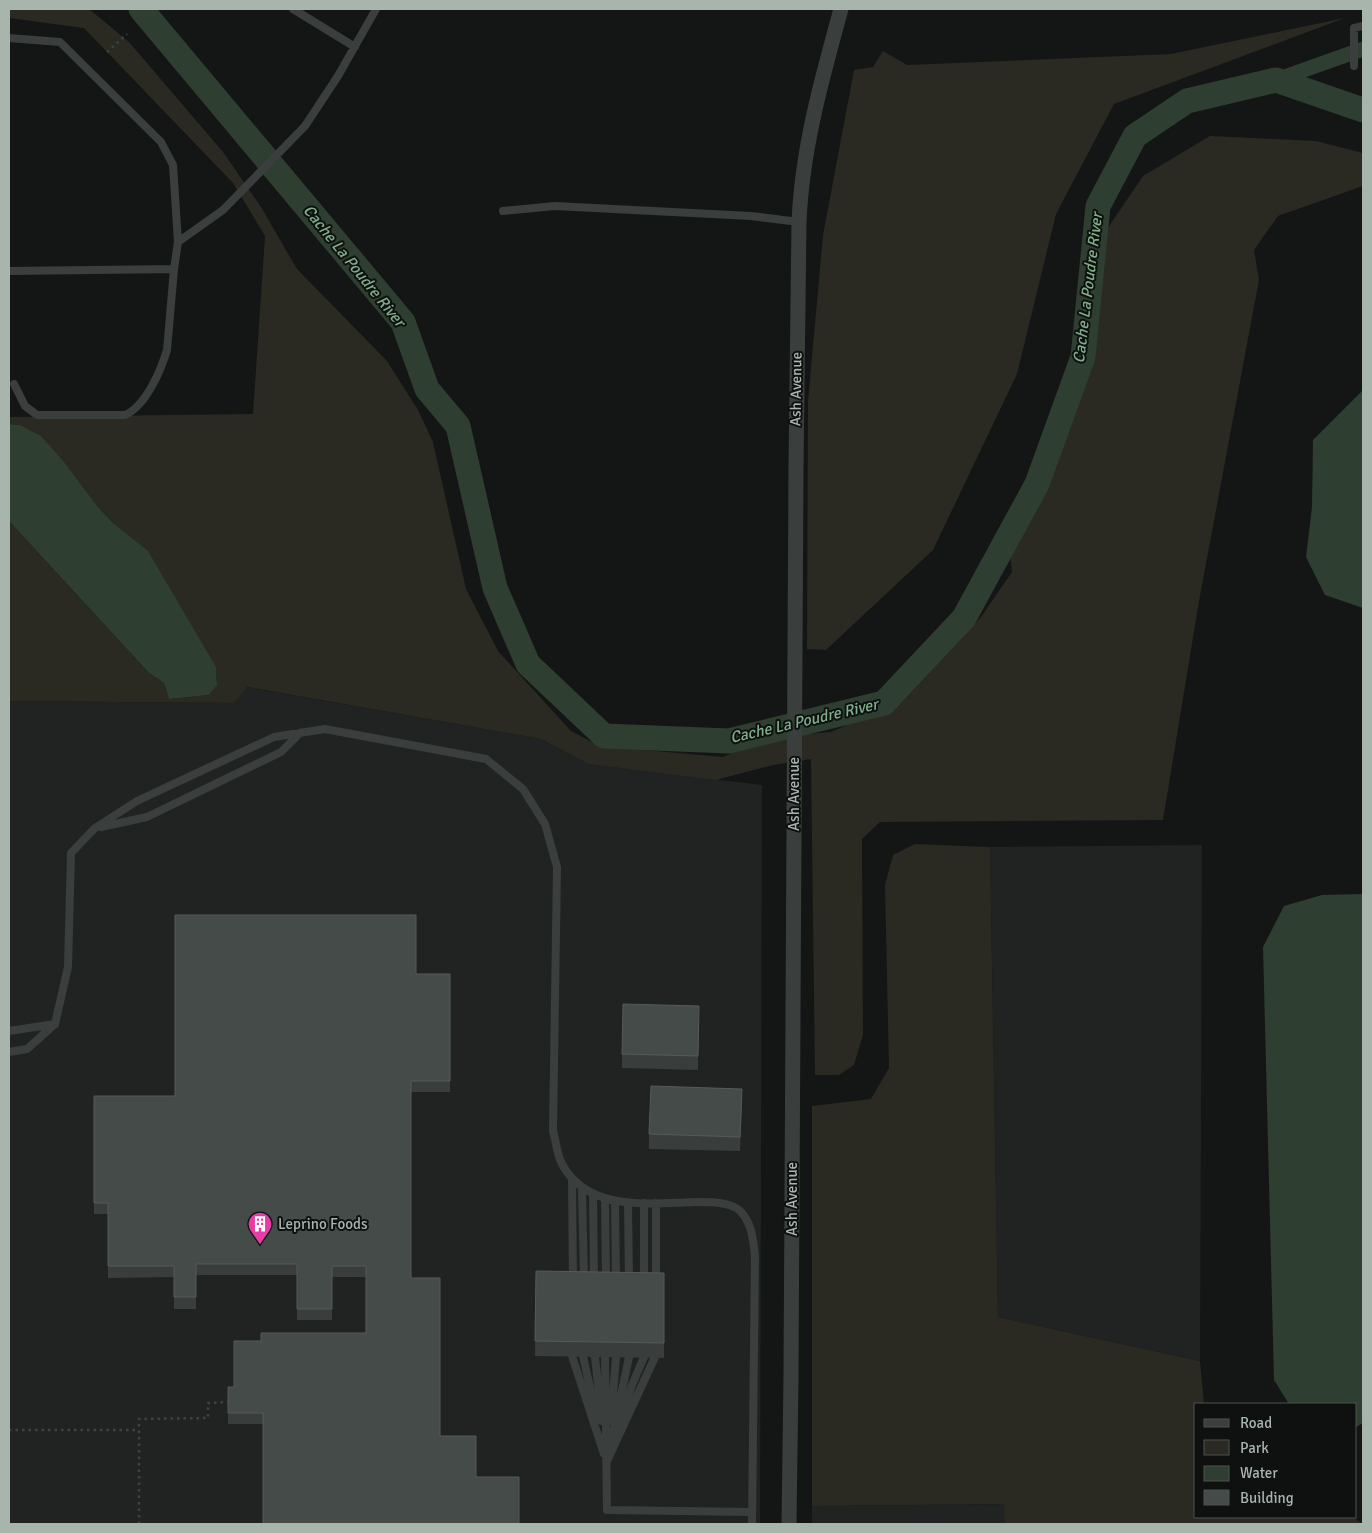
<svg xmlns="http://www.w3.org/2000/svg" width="1372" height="1533" viewBox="0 0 1372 1533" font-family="Signika,sans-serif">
<rect width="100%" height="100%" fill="#141615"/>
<path fill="#202322" d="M246 687 541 739 588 764 762 785 760 1524H9V701L234 703Z
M1202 845 1200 1361 998 1317 990 847Z
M1005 1504V1524H812V1506Z"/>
<path fill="#2a2922" d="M9 9H89L129 42 223 152 261 207 297 269 387 361 418 410 433 442 466 589 498 651 571 731 600 746 723 757 774 737 831 732 903 701 981 617 1012 572 1010 555 1046 479 1089 353 1103 235 1143 176 1210 136 1316 141 1363 153V186L1278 216 1254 250 1259 280 1199 601 1163 820 880 822 862 839 863 1035 854 1065 839 1075H815L811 759 773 765 716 780 588 764 541 739 247 687 234 703 9 701V521L149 673 164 683 169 699 209 695 217 684 216 667 113 523 98 507 65 463 20 425 9 424V417L253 414 265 236 233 183 84 28 9 18Z
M1345 18 1114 104 1056 214 1017 374 933 550 826 650 807 649 808 401 823 235 854 70 873 67 883 51 907 65 1171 54Z
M915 844 990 847 998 1317 1200 1361 1204 1404H1196V1517H1353L1363 1524H1005L1004 1504 812 1506V1106L871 1099 889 1068 885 885 893 855Z"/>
<path fill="#2e3e31" d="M1363 390V608L1325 595 1306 557 1312 507 1313 440Z
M9 424 20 425 41 436 65 463 98 507 113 523 148 551 216 667 217 685 209 695 169 699 164 683 149 673 9 521Z
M1363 894V1423L1356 1427V1404H1289L1274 1380 1263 947 1284 906 1322 895Z"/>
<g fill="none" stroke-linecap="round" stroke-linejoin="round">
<path stroke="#2e3e31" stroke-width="15" d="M1276 80 1363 49"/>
<path stroke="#2e3e31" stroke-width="25" d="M141 9 403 322 427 389 458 426 495 588 528 664 604 736 729 741 884 703 964 618 1037 484 1083 357 1098 206 1135 136 1187 101 1276 80 1363 110"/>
<path stroke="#3d4340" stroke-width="2.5" stroke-dasharray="2.5 4" stroke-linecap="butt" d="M107 52 127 34
M9 1430H139
M139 1524V1419L208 1418V1403L228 1402"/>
<path stroke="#3a3f3d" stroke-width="8" d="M293 9 355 47
M9 38 60 42 161 142 173 165 178 242 174 269 9 271
M1354 66V28L1363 26
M503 211 555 206 751 216 799 222
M178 242 223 210 305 126 338 76 376 9
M14 384 25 406 37 415H125C146 406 161 370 167 350L174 269
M101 827 147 817 281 752 300 733
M9 1031 55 1024
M9 1052 27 1049 55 1024 68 967 71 853 95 828 137 801 274 737 325 729 486 759 523 789 545 824 557 867 553 1131C556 1141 557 1155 562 1164 588 1213 652 1203 698 1202 710 1202 729 1202 739 1210 752 1222 753 1239 755 1256L752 1524
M572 1179 573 1282
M582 1188 584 1281
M593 1195 594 1280
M605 1199 606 1282
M615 1201 616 1282
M628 1203 629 1281
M644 1203V1283
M656 1203V1281
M572 1356 604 1454
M583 1356 597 1419
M595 1357 602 1421
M605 1357 607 1510 752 1512
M611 1421 616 1357
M618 1427 632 1385 644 1357
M610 1448 629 1357
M607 1461 655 1357V1348"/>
<path stroke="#3a3f3d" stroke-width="15" d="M789 1524 791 1377 796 467 799 222C802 149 822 78 841 9"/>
</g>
<path fill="#393e3c" d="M416 974H450V1092H411V1278L440 1436 519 1524 263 1424H228V1387H234L261 1341 366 1333V1277H332V1320H297V1275H196V1309H174V1277L108 1278V1214H94V1096H175Z
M699 1020 698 1070 622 1068V1054Z
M742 1103 740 1151 649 1149V1134Z
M536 1271 664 1273V1358L535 1356Z"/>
<path fill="#454b49" stroke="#545b58" d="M175 915H416V974H450V1081H411V1278H440V1436H476V1477H519V1524H263V1413H228V1387H234V1341H261V1333H366V1266H332V1309H297V1264H196V1297H174V1266H108V1203H94V1096H175Z
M623 1004 699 1006 698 1056 622 1054Z
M651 1086 742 1089 740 1137 649 1134Z
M536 1271 664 1273V1343L535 1341Z"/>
<defs>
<symbol id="building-pin" viewBox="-11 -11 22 30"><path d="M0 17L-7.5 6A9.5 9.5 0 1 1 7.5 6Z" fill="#e73ba5" stroke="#0f1110"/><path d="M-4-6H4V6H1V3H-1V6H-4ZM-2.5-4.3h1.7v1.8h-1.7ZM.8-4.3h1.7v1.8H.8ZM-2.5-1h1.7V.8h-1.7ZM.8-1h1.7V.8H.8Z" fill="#fff"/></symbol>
</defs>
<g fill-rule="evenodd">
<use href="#building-pin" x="246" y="1210" width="28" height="38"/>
</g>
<g text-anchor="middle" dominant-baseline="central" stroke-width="4" stroke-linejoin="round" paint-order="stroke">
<g font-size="15" fill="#a7b5ad" stroke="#0f1110">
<text transform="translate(796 389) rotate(-89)">Ash Avenue</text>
<text transform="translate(794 794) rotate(-90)">Ash Avenue</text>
<text transform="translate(792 1199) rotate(-90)">Ash Avenue</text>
</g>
<g font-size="15" fill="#a7b5ad" stroke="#0f1110" text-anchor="start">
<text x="278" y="1224">Leprino Foods</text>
</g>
<g font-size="16" font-style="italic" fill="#7fae88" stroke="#0f1110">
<text transform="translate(354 266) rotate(51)">Cache La Poudre River</text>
<text transform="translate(1088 288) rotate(-83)">Cache La Poudre River</text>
<text transform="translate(804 721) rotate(-13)">Cache La Poudre River</text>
</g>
</g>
<rect width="1372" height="1533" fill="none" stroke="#a7b5ad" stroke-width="20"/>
<rect x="1194" y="1403" width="162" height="115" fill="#0f1110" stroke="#4c534f"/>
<rect x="1204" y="1419" width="25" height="8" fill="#3a3f3d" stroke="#4c534f"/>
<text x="1240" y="1428" font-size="15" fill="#a7b5ad">Road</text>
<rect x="1204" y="1440" width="25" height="15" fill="#2a2922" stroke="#4c534f"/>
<text x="1240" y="1453" font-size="15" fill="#a7b5ad">Park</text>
<rect x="1204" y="1466" width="25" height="15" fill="#2e3e31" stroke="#4c534f"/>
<text x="1240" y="1478" font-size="15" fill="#a7b5ad">Water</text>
<rect x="1204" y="1490" width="25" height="15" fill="#454b49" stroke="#4c534f"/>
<text x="1240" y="1503" font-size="15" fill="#a7b5ad">Building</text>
</svg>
